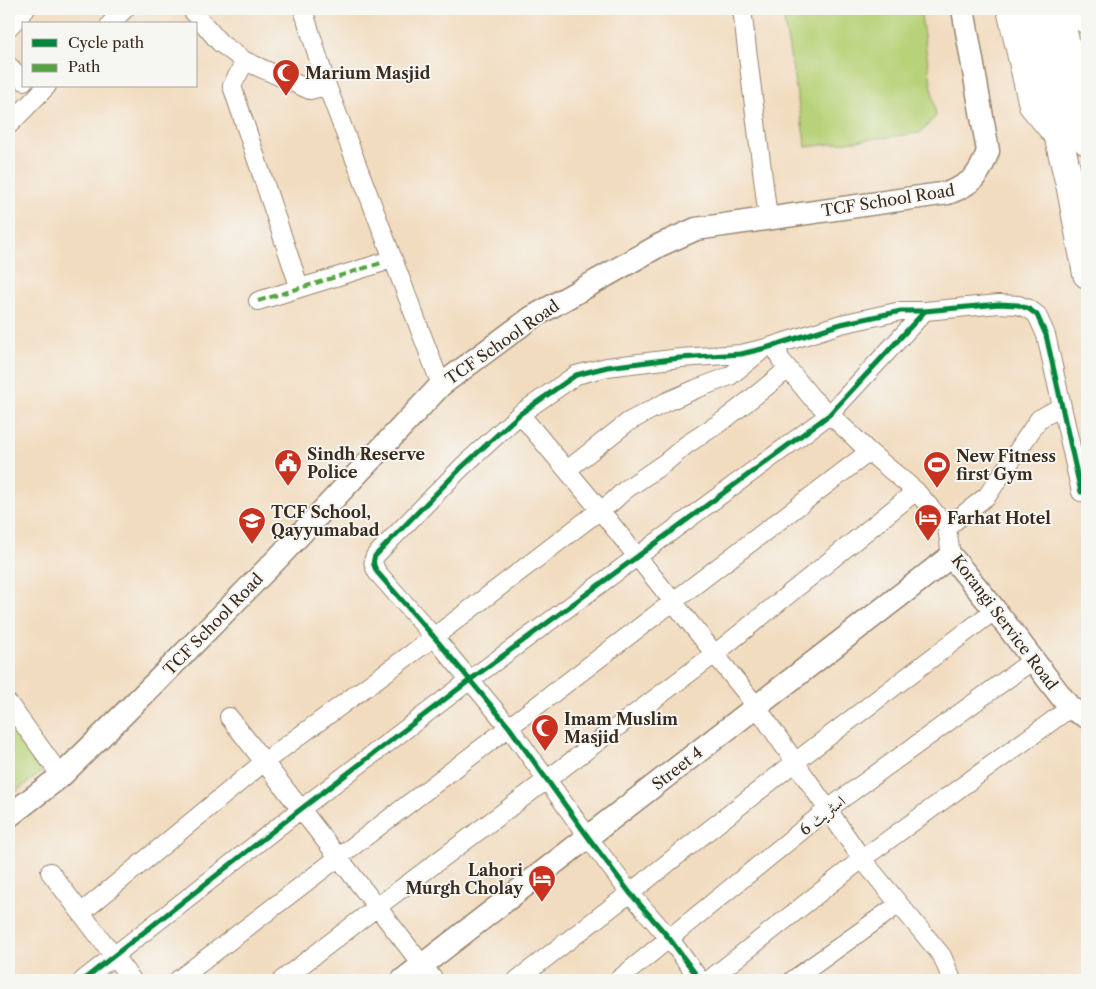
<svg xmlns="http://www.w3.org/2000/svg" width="1096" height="989" viewBox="0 0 1096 989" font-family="'Libre Caslon Text',Amiri,serif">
<rect width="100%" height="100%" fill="#f6f6f2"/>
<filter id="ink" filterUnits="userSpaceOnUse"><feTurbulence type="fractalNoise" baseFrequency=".02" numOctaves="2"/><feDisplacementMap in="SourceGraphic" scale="10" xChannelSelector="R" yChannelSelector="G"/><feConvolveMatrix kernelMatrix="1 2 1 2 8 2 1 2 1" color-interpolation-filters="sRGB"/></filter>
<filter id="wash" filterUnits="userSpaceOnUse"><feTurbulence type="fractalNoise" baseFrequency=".0096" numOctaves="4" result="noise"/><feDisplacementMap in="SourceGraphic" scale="20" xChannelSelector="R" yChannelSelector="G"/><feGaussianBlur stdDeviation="1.12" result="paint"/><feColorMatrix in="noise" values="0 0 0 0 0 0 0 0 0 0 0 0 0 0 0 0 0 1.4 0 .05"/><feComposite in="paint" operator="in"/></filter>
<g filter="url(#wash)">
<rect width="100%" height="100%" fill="#f2dcbf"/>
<path fill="#b7d278" stroke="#797e4b" d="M782 9H920L936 116 920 133 806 147Z
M9 722 44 770 9 797Z"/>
</g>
<g filter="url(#ink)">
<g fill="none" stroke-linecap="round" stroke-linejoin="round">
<defs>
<path id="minor" d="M191 9 220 43 245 61 310 90 327 86
M303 9 327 86 441 385
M742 9 768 218
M110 24 125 9
M9 27 26 9
M245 61 232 86 297 280
M9 66 24 81
M9 125 47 86
M258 301 381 263
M775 345 781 360 811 397 855 438 869 452 916 491 947 527 951 556
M520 414 600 510 757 707 862 859 942 956 952 980
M567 470 628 422 666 402 696 389 730 376 761 351
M947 527 987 496 1039 419 1061 407
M9 704 61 776
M229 717 434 980
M50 872 132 980
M81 913 264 762 434 637 600 510 611 503 625 490 666 462 686 445 724 420 761 391 788 369
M83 980 301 809 470 680 829 415 925 311
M178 980 869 452
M282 980 377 907 716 653 916 491
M517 980 630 893 795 762 995 610
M618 980 828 809 1033 660
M700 980 669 938 630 893 588 837 509 727 434 637 377 572C374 566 372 562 375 556L462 467 520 414 576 375 607 367 680 358 741 354 766 348 841 324 901 311H925L999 304 1018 305 1029 309 1037 315 1046 335 1081 492 1087 491
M709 980 862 859 1070 708
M793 980 899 904"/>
<path id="tertiary" d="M9 816 61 776 156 682 276 560 441 385 531 318 660 245 696 229 948 193C972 184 980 175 988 151L963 9
M403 980 951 556 995 610 1070 708 1087 717"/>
<path id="primary" d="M1011 9 1033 105 1058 135
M1036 9 1046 50 1058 135 1071 189 1087 274
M1058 9 1087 141
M1085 9 1087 20"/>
</defs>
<use href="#minor" stroke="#96836e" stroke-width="20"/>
<use href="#tertiary" stroke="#96836e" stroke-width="25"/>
<use href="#primary" stroke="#96836e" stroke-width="30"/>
<use href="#minor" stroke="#fff" stroke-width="18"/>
<use href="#tertiary" stroke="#fff" stroke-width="22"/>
<use href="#primary" stroke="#fff" stroke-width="28"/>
<path stroke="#54a441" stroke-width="4" stroke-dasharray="8 4" stroke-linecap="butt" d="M258 301 381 263"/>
<defs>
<path id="cycleway" d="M83 980 301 809 470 680 829 415 925 311
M700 980 669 938 630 893 588 837 509 727 434 637 377 572C374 566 372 562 375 556L462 467 520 414 576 375 607 367 680 358 741 354 766 348 841 324 901 311H925L999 304 1018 305 1029 309 1037 315 1046 335 1081 492 1087 491"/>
</defs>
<use href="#cycleway" stroke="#f6f6f2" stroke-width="8"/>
<use href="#cycleway" stroke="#00873e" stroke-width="5"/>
</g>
</g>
<defs>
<symbol id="mosque-pin" viewBox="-11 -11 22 30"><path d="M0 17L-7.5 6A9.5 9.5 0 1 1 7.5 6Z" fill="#c8321e" stroke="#f6f6f2"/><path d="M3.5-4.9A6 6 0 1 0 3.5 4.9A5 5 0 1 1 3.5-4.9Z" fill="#fff"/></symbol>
<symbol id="civic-pin" viewBox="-11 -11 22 30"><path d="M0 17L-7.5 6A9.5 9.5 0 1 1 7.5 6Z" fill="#c8321e" stroke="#f6f6f2"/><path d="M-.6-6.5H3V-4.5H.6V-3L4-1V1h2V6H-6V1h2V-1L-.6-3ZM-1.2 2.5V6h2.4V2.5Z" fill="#fff"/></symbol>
<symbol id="stadium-pin" viewBox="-11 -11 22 30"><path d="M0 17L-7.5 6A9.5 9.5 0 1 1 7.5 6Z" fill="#c8321e" stroke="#f6f6f2"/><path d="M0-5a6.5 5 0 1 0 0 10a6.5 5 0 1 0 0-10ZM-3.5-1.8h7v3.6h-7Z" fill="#fff"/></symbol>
<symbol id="hotel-pin" viewBox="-11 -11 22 30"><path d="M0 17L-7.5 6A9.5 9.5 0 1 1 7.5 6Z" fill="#c8321e" stroke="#f6f6f2"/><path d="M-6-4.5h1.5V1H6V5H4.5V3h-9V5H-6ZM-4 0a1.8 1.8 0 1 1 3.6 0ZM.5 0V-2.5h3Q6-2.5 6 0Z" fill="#fff"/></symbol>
<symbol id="school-pin" viewBox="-11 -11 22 30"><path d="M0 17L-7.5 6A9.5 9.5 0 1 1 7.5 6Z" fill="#c8321e" stroke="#f6f6f2"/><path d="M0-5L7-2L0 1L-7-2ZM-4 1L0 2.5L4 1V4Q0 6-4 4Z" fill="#fff"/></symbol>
</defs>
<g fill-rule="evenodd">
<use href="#mosque-pin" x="270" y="57" width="32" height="43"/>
<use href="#civic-pin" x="272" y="447" width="32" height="43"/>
<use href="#stadium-pin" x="921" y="449" width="32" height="43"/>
<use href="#hotel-pin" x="912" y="502" width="32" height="43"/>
<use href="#school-pin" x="236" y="505" width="32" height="43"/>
<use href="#mosque-pin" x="529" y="712" width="32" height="43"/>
<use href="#hotel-pin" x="526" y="863" width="32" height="43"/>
</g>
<g text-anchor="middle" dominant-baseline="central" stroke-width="4" stroke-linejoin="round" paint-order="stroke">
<g font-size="16" font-weight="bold" fill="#3b2a1e" stroke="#f6f6f2" text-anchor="start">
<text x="305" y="73">Marium Masjid</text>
<text x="307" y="454">Sindh Reserve<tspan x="307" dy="18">Police</tspan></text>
<text x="956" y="456">New Fitness<tspan x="956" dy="18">first Gym</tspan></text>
<text x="271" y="512">TCF School,<tspan x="271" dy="18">Qayyumabad</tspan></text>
<text x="947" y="518">Farhat Hotel</text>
<text x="564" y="719">Imam Muslim<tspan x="564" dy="18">Masjid</tspan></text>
<text x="523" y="870" text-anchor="end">Lahori<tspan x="523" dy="18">Murgh Cholay</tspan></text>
</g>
<g font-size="16" fill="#3b2a1e" stroke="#f6f6f2">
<text transform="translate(888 200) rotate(-9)">TCF School Road</text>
<text transform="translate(502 342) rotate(-35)">TCF School Road</text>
<text transform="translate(1005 622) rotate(53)">Korangi Service Road</text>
<text transform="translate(213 624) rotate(-46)">TCF School Road</text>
<text transform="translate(677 768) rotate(-38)">Street 4</text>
<text transform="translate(822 815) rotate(-38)">اسٹریٹ 6</text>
</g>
</g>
<rect width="1096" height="989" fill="none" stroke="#f6f6f2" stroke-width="30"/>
<rect x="22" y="22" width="175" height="65" fill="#f6f6f2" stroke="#aba49d"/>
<rect x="32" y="39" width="25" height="8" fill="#00873e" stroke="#aba49d"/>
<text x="68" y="48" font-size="15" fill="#3b2a1e">Cycle path</text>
<rect x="32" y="64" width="25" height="8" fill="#54a441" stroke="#aba49d"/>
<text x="68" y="72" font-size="15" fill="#3b2a1e">Path</text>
</svg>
